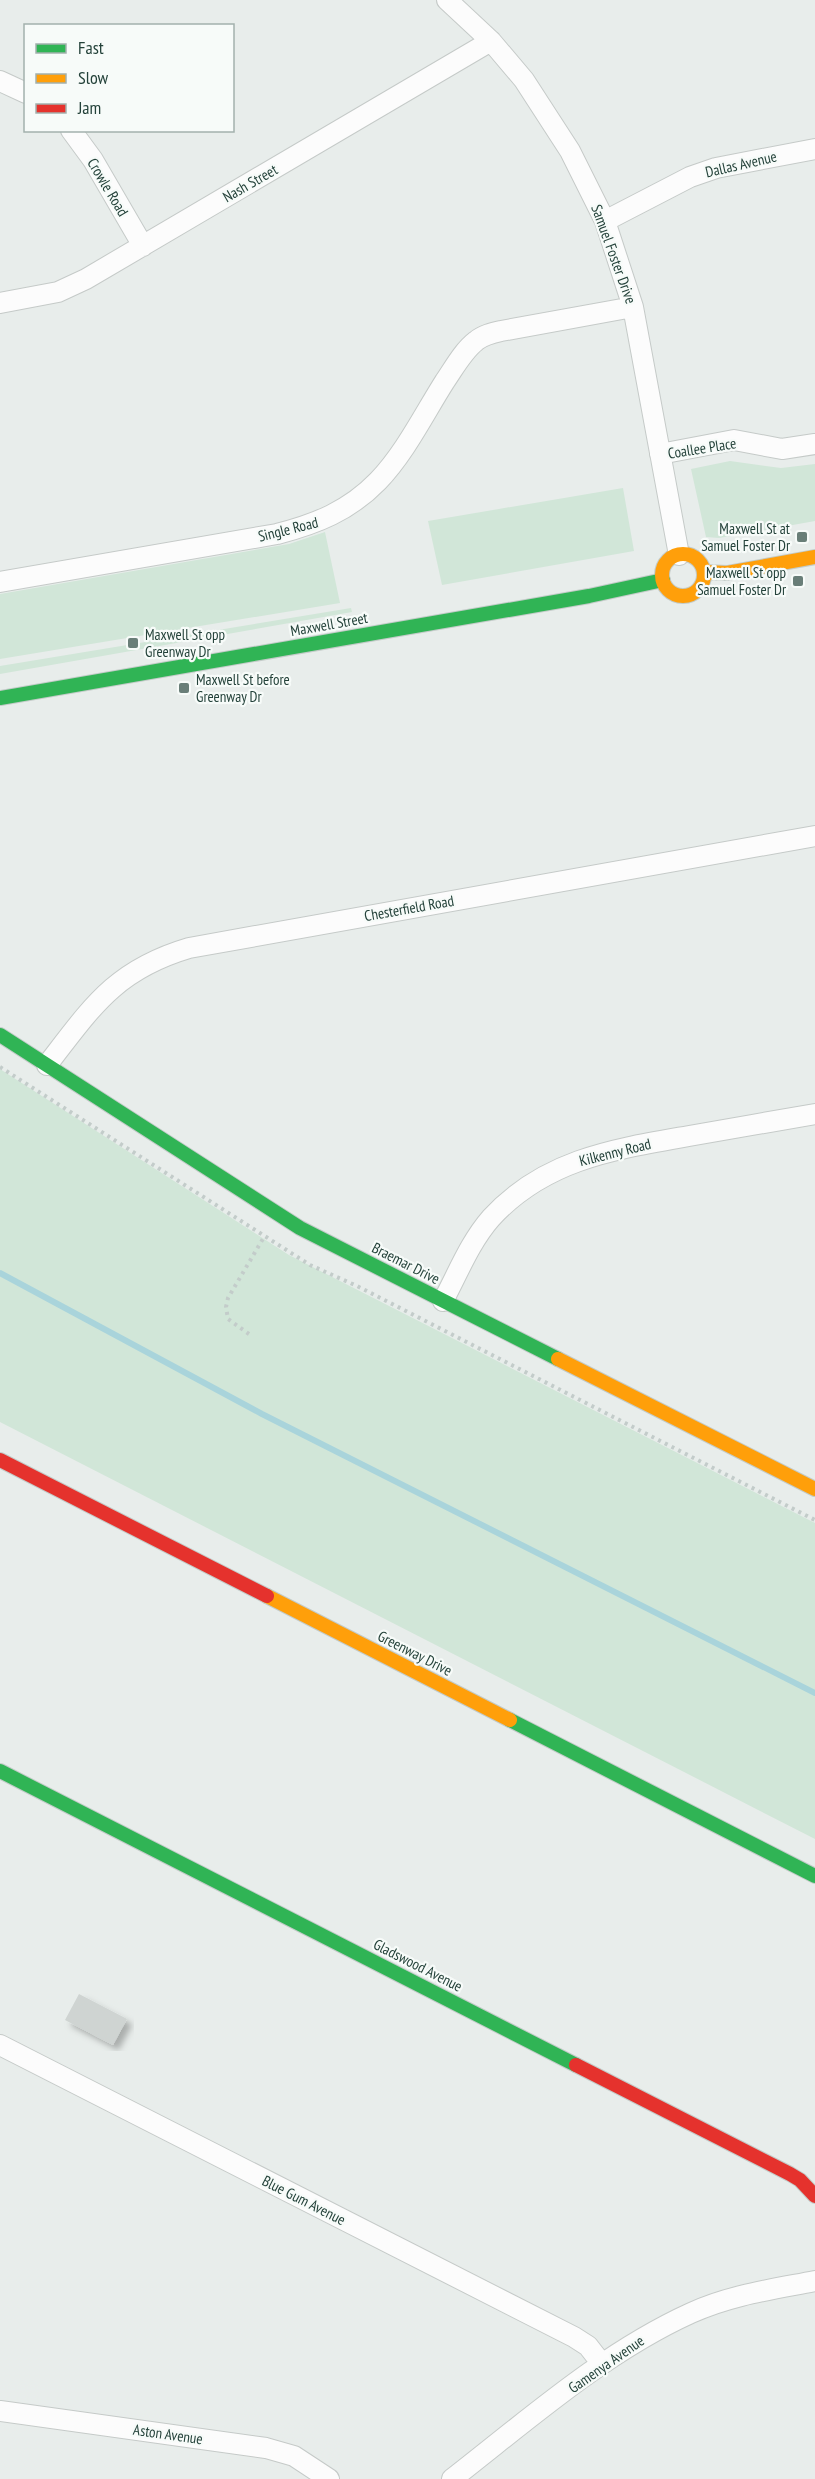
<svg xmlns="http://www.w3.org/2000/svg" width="815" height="2479" viewBox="0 0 815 2479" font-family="'PT Sans Narrow',sans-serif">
<defs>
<filter id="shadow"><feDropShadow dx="5.5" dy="5.5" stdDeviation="3" flood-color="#0004"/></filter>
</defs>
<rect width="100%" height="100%" fill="#e8edeb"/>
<path fill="#d1e6d8" d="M730 461 781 468 815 464V521L719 538 706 537 691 469Z
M623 488 634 551 442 585 428 521Z
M325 532 340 603 0 659V594L289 544Z
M351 608 352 612 0 674V666Z
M0 1069 289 1255 815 1523V1839L0 1422Z"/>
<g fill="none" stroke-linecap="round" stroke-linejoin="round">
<path stroke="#a9d4db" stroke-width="6" d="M0 1273 262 1414 815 1693"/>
</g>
<path fill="#cfd4d2" filter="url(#shadow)" d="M79 1994 127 2019 113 2045 65 2020Z"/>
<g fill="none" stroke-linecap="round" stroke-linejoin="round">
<defs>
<path id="street" d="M447 0 491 41 524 80 570 151 605 221 633 307 679 555
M0 81 26 93
M71 130 93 160 143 246
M605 221 690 177 716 168 815 149
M0 303 58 292 86 279 491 41
M660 454 734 440 782 449 815 444
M0 582 277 534C316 524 349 511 378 481 405 453 424 414 445 381 454 368 463 351 476 341 483 335 492 333 501 331L633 307
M47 1065C92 1007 115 970 189 948L815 836
M443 1301C458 1273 470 1242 491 1218 545 1159 615 1149 689 1136 731 1129 773 1121 815 1114
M0 2045 574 2337 588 2346 602 2364
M0 2411 266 2448 294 2456 329 2479
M452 2479C528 2420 603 2353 691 2313 730 2295 774 2289 815 2281"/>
<path id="fast" d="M0 698 589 596 663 580
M0 1035 300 1228 558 1359
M510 1720 815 1876
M0 1771 576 2065"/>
<path id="slow" d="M662 575a21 21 0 1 1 42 0a21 21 0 1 1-42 0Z
M704 572 727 573 815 557
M558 1359 815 1489
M267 1596 510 1720"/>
<path id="jam" d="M0 1460 267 1596
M576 2065 790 2174 800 2180 815 2196"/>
</defs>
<use href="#street" stroke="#c5cac8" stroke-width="22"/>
<use href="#fast" stroke="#c3cbc8" stroke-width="16"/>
<use href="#slow" stroke="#c3cbc8" stroke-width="16"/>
<use href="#jam" stroke="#c3cbc8" stroke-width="16"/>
<path stroke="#c3ccca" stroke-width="4" stroke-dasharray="3 4.5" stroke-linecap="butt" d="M0 1067 310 1265 357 1286 815 1520
M249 1334 228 1319 226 1307 228 1298 264 1237"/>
<use href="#street" stroke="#fcfcfc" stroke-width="20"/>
<use href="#fast" stroke="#30b455" stroke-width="14"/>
<use href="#slow" stroke="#ff9f0a" stroke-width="14"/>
<use href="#jam" stroke="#e5322d" stroke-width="14"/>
</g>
<g fill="#697e78" stroke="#f7fbf9" stroke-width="2">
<rect x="796" y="531" width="12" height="12" rx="3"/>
<rect x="792" y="575" width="12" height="12" rx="3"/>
<rect x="127" y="637" width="12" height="12" rx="3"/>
<rect x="178" y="682" width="12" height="12" rx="3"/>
</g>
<g text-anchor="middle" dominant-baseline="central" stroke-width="4.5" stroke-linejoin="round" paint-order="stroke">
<g font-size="15" fill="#24423a" stroke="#f7fbf9">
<text transform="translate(741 164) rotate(-13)">Dallas Avenue</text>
<text transform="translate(250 183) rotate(-30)">Nash Street</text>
<text transform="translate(108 187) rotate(59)">Crowle Road</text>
<text transform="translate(614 254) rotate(70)">Samuel Foster Drive</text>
<text transform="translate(702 448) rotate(-9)">Coallee Place</text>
<text transform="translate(288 529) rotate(-14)">Single Road</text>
<text transform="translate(329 624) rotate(-10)">Maxwell Street</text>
<text transform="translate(409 908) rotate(-10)">Chesterfield Road</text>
<text transform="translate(615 1152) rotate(-14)">Kilkenny Road</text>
<text transform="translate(406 1263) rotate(27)">Braemar Drive</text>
<text transform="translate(415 1653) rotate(27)">Greenway Drive</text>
<text transform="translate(418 1965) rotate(27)">Gladswood Avenue</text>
<text transform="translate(304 2200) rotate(27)">Blue Gum Avenue</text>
<text transform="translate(606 2364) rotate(-35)">Gamenya Avenue</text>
<text transform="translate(168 2434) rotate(8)">Aston Avenue</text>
</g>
<g font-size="15" fill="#24423a" stroke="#f7fbf9" text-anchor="end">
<text x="790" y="528">Maxwell St at<tspan x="790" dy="17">Samuel Foster Dr</tspan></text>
<text x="786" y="572">Maxwell St opp<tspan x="786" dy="17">Samuel Foster Dr</tspan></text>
<text x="145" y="634" text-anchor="start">Maxwell St opp<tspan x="145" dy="17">Greenway Dr</tspan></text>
<text x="196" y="679" text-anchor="start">Maxwell St before<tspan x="196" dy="17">Greenway Dr</tspan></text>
</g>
</g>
<rect x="24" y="24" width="210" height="108" fill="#f7fbf9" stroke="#a3b1ad" stroke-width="1.5"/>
<rect x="36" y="44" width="30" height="9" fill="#30b455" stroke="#a3b1ad" stroke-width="1.5"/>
<text x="78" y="54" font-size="18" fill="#24423a">Fast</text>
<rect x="36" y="74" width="30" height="9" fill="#ff9f0a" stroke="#a3b1ad" stroke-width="1.5"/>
<text x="78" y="84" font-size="18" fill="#24423a">Slow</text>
<rect x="36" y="104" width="30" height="9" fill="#e5322d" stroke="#a3b1ad" stroke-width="1.5"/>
<text x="78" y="114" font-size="18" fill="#24423a">Jam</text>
</svg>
